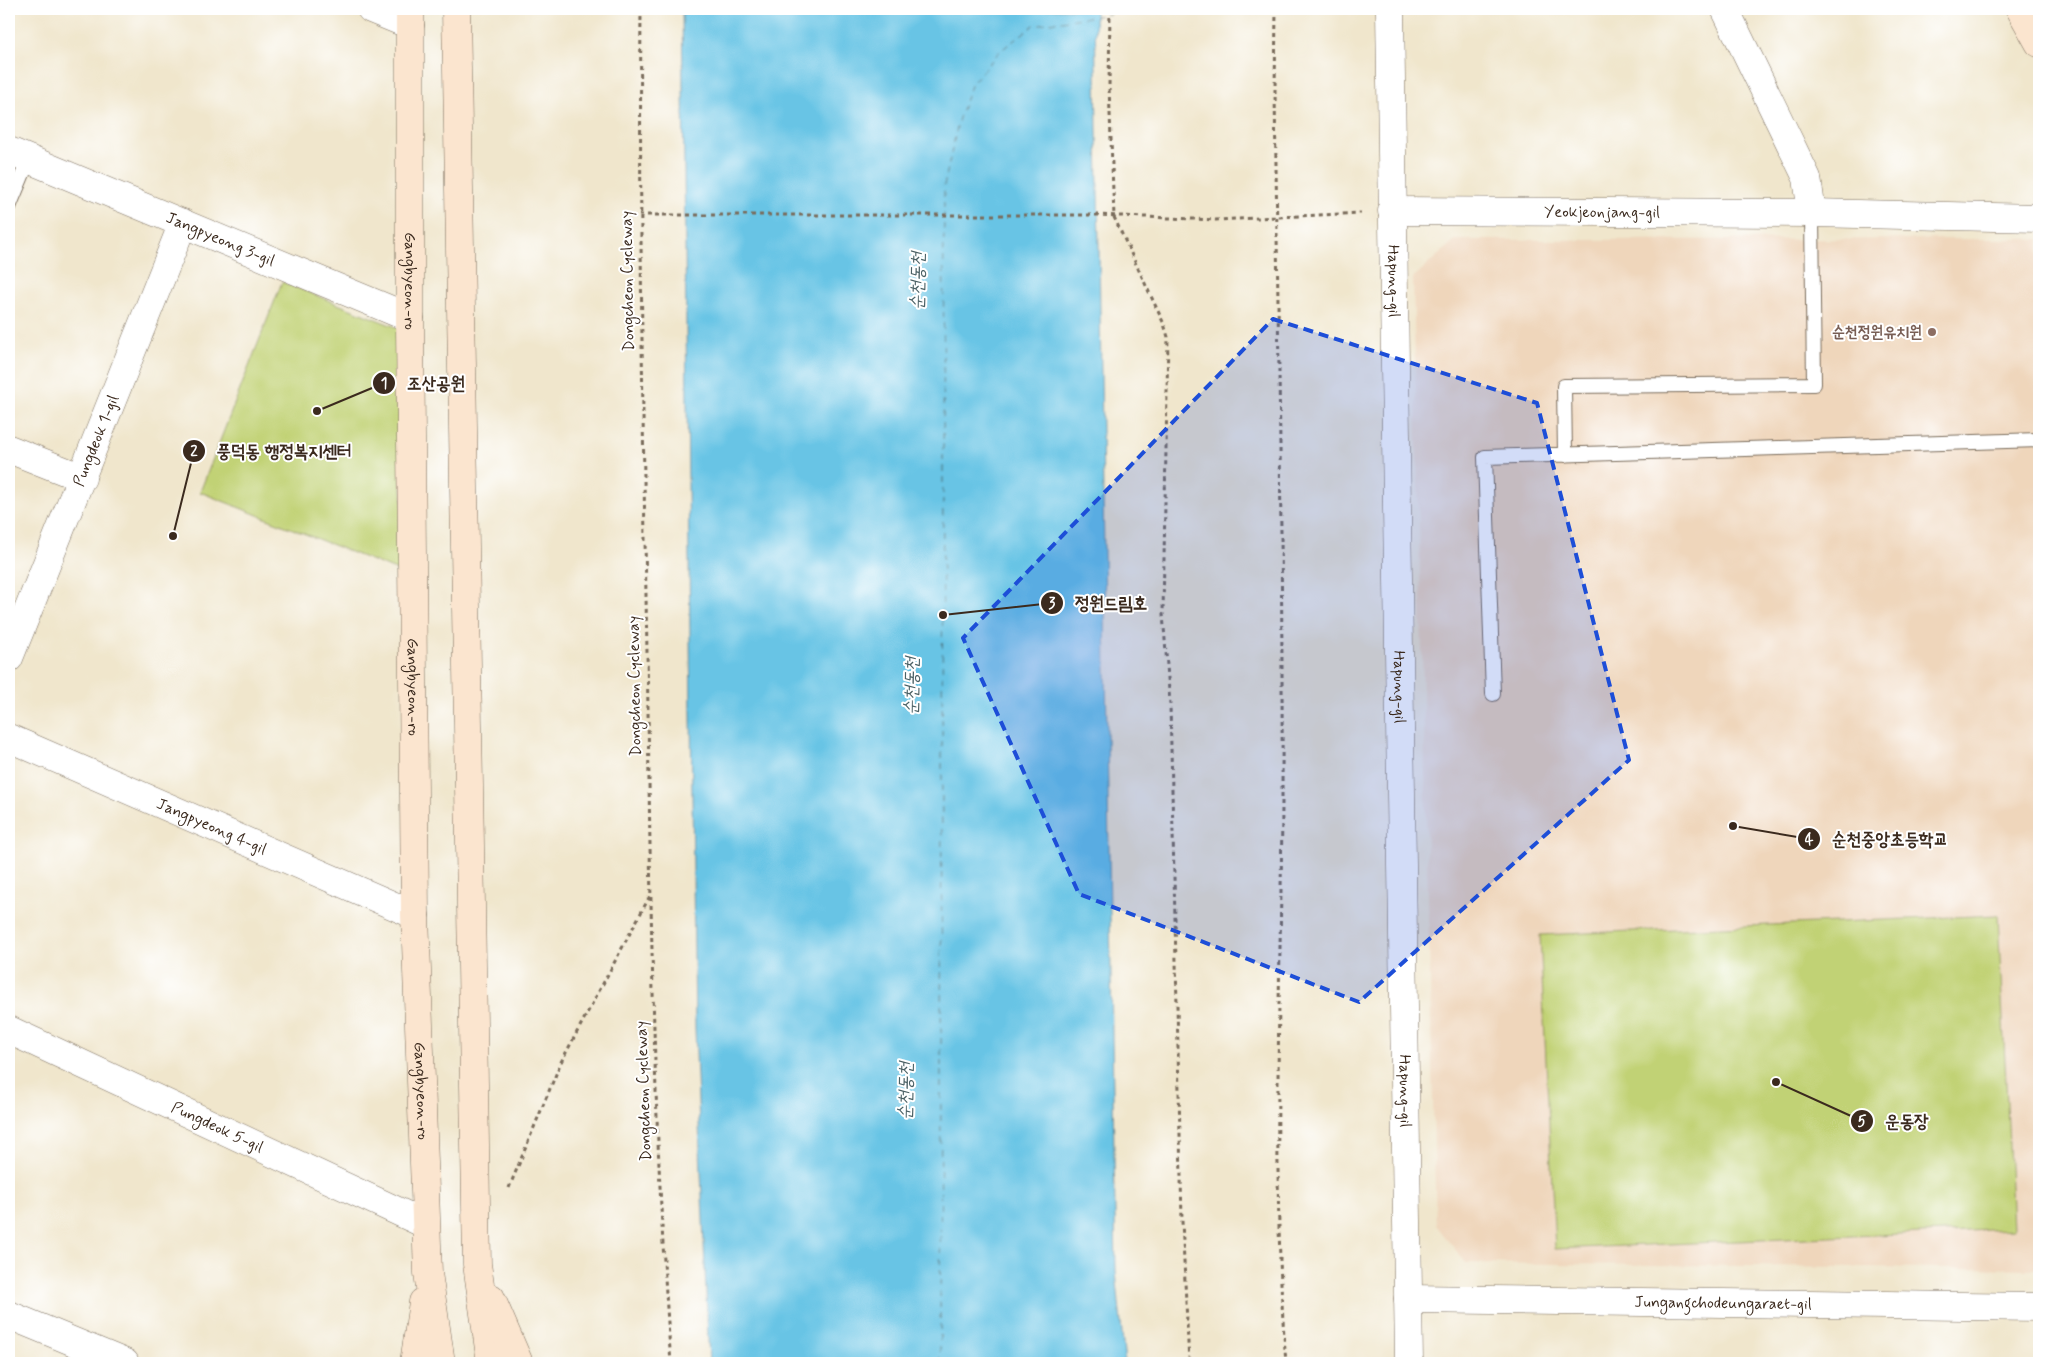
<svg xmlns="http://www.w3.org/2000/svg" width="2048" height="1372" viewBox="0 0 2048 1372" font-family="Mynerve,'Poor Story',sans-serif">
<rect width="100%" height="100%" fill="#fff"/>
<filter id="ink" filterUnits="userSpaceOnUse"><feTurbulence type="fractalNoise" baseFrequency=".02" numOctaves="2"/><feDisplacementMap in="SourceGraphic" scale="10" xChannelSelector="R" yChannelSelector="G"/><feConvolveMatrix kernelMatrix="1 2 1 2 8 2 1 2 1" color-interpolation-filters="sRGB"/></filter>
<filter id="wash" filterUnits="userSpaceOnUse"><feTurbulence type="fractalNoise" baseFrequency=".0096" numOctaves="4" result="noise"/><feDisplacementMap in="SourceGraphic" scale="20" xChannelSelector="R" yChannelSelector="G"/><feGaussianBlur stdDeviation="1.12" result="paint"/><feColorMatrix in="noise" values="0 0 0 0 0 0 0 0 0 0 0 0 0 0 0 0 0 1.4 0 .05"/><feComposite in="paint" operator="in"/></filter>
<g filter="url(#wash)">
<rect width="100%" height="100%" fill="#f0e6cc"/>
<path fill="#efd6bb" d="M2039 239V1269L1466 1263 1436 1225 1413 278 1455 240Z"/>
<path fill="#c1d275" stroke="#7e7e4a" d="M282 282 401 329 403 573 200 492Z
M1998 915 2013 1229 1555 1249 1540 935Z"/>
<path fill="#67c4e5" stroke="#517782" d="M682 9H1095L1116 1272 1125 1363H709L695 1029Z"/>
<g fill="none" stroke-linecap="round" stroke-linejoin="round">
<path stroke="#4a6064" stroke-width="1" stroke-dasharray="6 5" stroke-linecap="butt" d="M940 1363 944 186 959 118 972 83 1000 51 1034 25 1110 14"/>
</g>
</g>
<g filter="url(#ink)">
<g fill="none" stroke-linecap="round" stroke-linejoin="round">
<defs>
<path id="lane" d="M9 207 29 159
M1565 455 1564 386 1814 384 1812 213
M1493 694 1485 457 2039 440"/>
<g id="street">
<path d="M371 9 410 25"/>
<path id="s1" d="M1390 9 1409 1363"/>
<path d="M1725 9 1807 178 1812 213"/>
<path id="s2" d="M9 151 410 318"/>
<path id="s3" d="M1392 211 1812 213 2039 218"/>
<path d="M9 449 82 478"/>
<path id="s4" d="M9 658 183 223"/>
<path id="s5" d="M9 738 415 915"/>
<path id="s6" d="M9 1030 425 1224"/>
<path id="s7" d="M1408 1299 2039 1307"/>
<path d="M9 1315 125 1363"/>
</g>
<g id="secondary">
<path id="s8" d="M410 9V318L415 915 428 1273 441 1363"/>
<path d="M456 9 477 1264 491 1363"/>
<path d="M2020 9 2039 43"/>
<path d="M491 1298 519 1363"/>
<path d="M414 1363 423 1302"/>
</g>
</defs>
<use href="#lane" stroke="#7a6c5b" stroke-width="16"/>
<use href="#street" stroke="#7a6c5b" stroke-width="29"/>
<use href="#secondary" stroke="#7a6c5b" stroke-width="29"/>
<path stroke="#7a6c5b" stroke-width="3" stroke-dasharray="4 4" stroke-linecap="butt" d="M641 9C639 243 644 476 648 710 651 928 654 1146 671 1363
M1110 9 1109 87 1114 217 1164 324 1168 337 1163 614 1170 704 1182 1221 1189 1363
M1276 9 1275 91C1278 328 1283 564 1282 801 1281 989 1271 1176 1286 1363
M639 215H1098L1216 220 1361 213
M509 1188 561 1062 651 894"/>
<use href="#lane" stroke="#fff" stroke-width="14"/>
<use href="#street" stroke="#fff" stroke-width="28"/>
<use href="#secondary" stroke="#fbe5cf" stroke-width="28"/>
</g>
</g>
<path fill="#1d4ed8" fill-opacity="0.2" stroke="#1d4ed8" stroke-width="4" stroke-dasharray="10 6" stroke-linejoin="round" d="M1273 319 1537 403 1629 760 1359 1002 1079 894 963 638Z"/>
<circle fill="#8d6e63" stroke="#fff" stroke-width="2" cx="1932" cy="332" r="5"/>
<g text-anchor="middle" dominant-baseline="central" stroke-width="4" stroke-linejoin="round" paint-order="stroke">
<g font-size="16" fill="#3b2a1e" stroke="#fff">
<text stroke="none"><textPath href="#s3" startOffset="210">Yeokjeonjang-gil</textPath></text>
<text stroke="none"><textPath href="#s2" startOffset="229">Jangpyeong 3-gil</textPath></text>
<text transform="translate(628 281) rotate(-91)">Dongcheon Cycleway</text>
<text stroke="none"><textPath href="#s1" startOffset="272">Hapung-gil</textPath></text>
<text stroke="none"><textPath href="#s8" startOffset="272">Gangbyeon-ro</textPath></text>
<text stroke="none"><textPath href="#s4" startOffset="234">Pungdeok 1-gil</textPath></text>
<text transform="translate(635 686) rotate(-91)">Dongcheon Cycleway</text>
<text stroke="none"><textPath href="#s1" startOffset="678">Hapung-gil</textPath></text>
<text stroke="none"><textPath href="#s8" startOffset="678">Gangbyeon-ro</textPath></text>
<text stroke="none"><textPath href="#s5" startOffset="221">Jangpyeong 4-gil</textPath></text>
<text transform="translate(644 1091) rotate(-92)">Dongcheon Cycleway</text>
<text stroke="none"><textPath href="#s1" startOffset="1082">Hapung-gil</textPath></text>
<text stroke="none"><textPath href="#s8" startOffset="1082">Gangbyeon-ro</textPath></text>
<text stroke="none"><textPath href="#s6" startOffset="230">Pungdeok 5-gil</textPath></text>
<text stroke="none"><textPath href="#s7" startOffset="315">Jungangchodeungaraet-gil</textPath></text>
</g>
<g font-size="16" font-weight="bold" fill="#785e54" stroke="#fff" text-anchor="end">
<text x="1922" y="332">순천정원유치원</text>
</g>
<g font-size="18" font-style="italic" fill="#4a6064" stroke="#fff">
<text transform="translate(918 281) rotate(-89)">순천동천</text>
<text transform="translate(912 686) rotate(-89)">순천동천</text>
<text transform="translate(906 1091) rotate(-89)">순천동천</text>
</g>
</g>
<path fill="none" stroke="#3b2a1e" stroke-width="2" d="M317 411L384 383M173 536L194 451M943 615L1052 603M1733 826L1809 839M1776 1082L1862 1121"/>
<g fill="#3b2a1e" stroke="#fff" stroke-width="2">
<circle cx="317" cy="411" r="5"/>
<circle cx="173" cy="536" r="5"/>
<circle cx="943" cy="615" r="5"/>
<circle cx="1733" cy="826" r="5"/>
<circle cx="1776" cy="1082" r="5"/>
<circle cx="384" cy="383" r="12"/>
<circle cx="194" cy="451" r="12"/>
<circle cx="1052" cy="603" r="12"/>
<circle cx="1809" cy="839" r="12"/>
<circle cx="1862" cy="1121" r="12"/>
</g>
<g font-size="15" text-anchor="middle" font-weight="bold" fill="#fff">
<text x="384" y="388">1</text>
<text x="194" y="456">2</text>
<text x="1052" y="608">3</text>
<text x="1809" y="844">4</text>
<text x="1862" y="1126">5</text>
</g>
<g font-size="18" text-anchor="middle" font-weight="bold" fill="#3b2a1e" stroke="#fff" stroke-width="4" stroke-linejoin="round" paint-order="stroke">
<text x="436" y="389">조산공원</text>
<text x="284" y="457">풍덕동 행정복지센터</text>
<text x="1111" y="609">정원드림호</text>
<text x="1890" y="845">순천중앙초등학교</text>
<text x="1907" y="1127">운동장</text>
</g>
<rect width="2048" height="1372" fill="none" stroke="#fff" stroke-width="30"/>
</svg>
